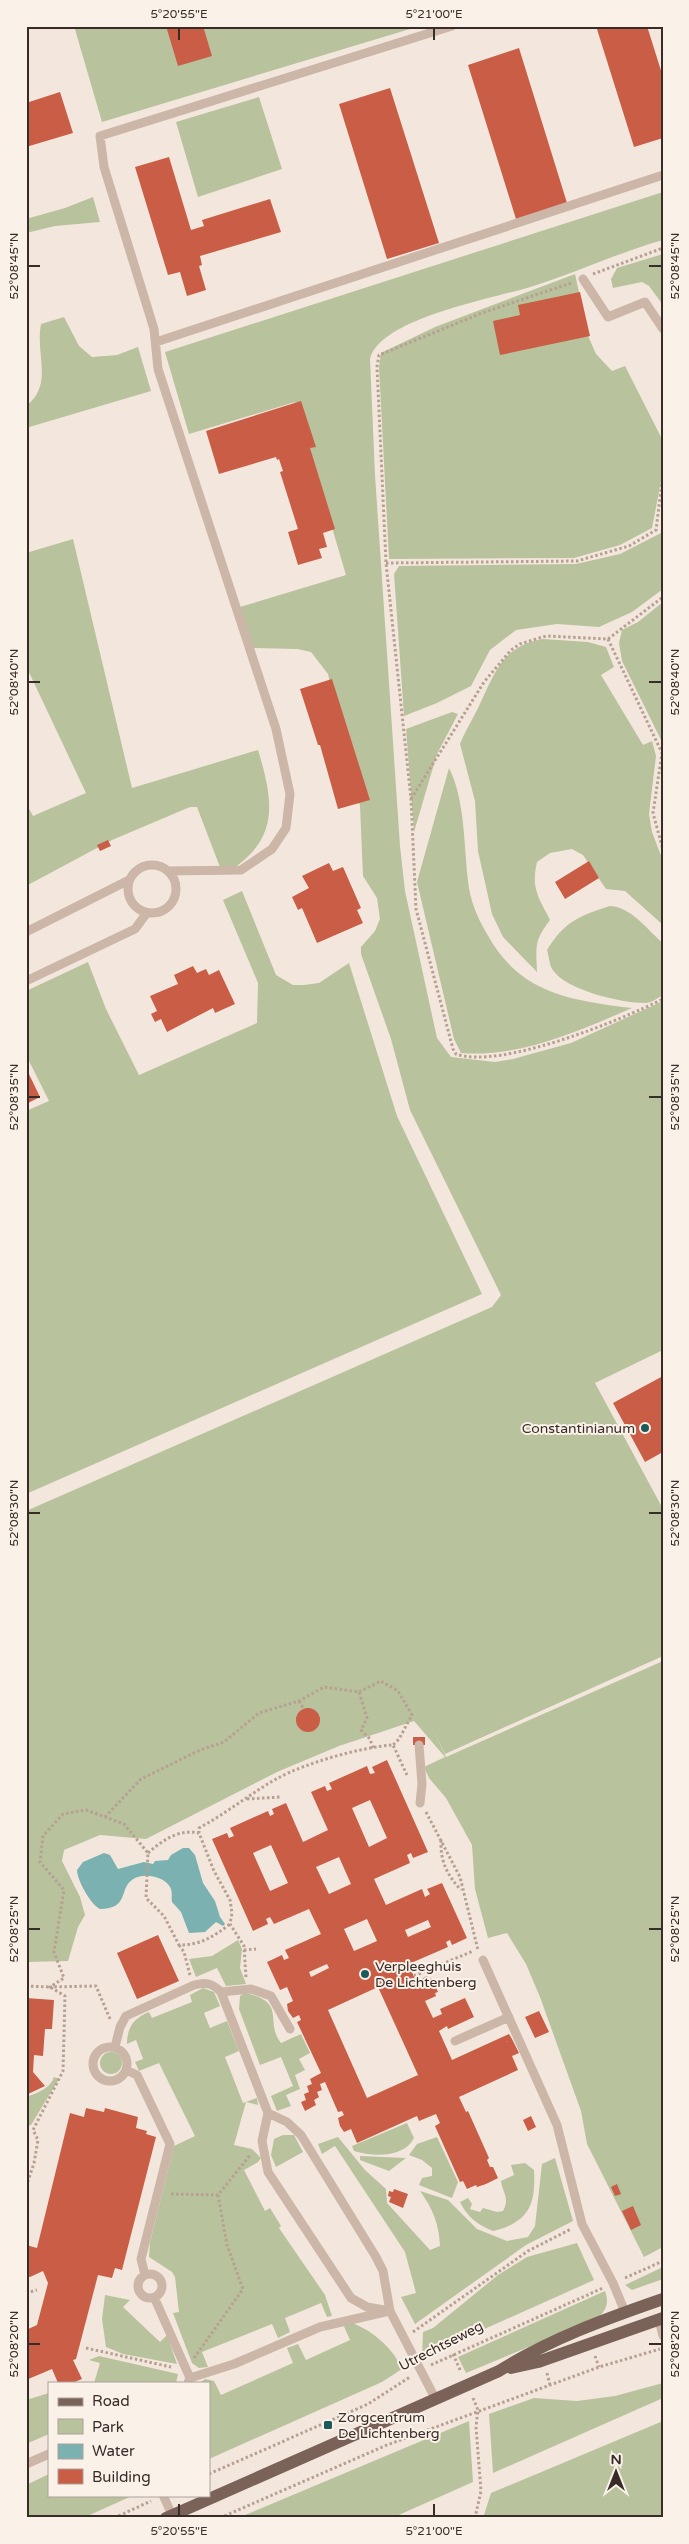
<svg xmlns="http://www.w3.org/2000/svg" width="689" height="2544" viewBox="0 0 689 2544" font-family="'Varela Round',sans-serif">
<rect width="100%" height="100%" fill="#f3e7dd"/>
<path fill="#b8c29c" d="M74 26H420L102 122Z
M259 97 282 169 198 197 176 122Z
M663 192V240C617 253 573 274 527 288 490 299 380 319 370 359L375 475 400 846 405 891 437 1038 451 1057 495 1062 513 1059 571 1043 663 1001V1350L595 1383 663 1509V1656L445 1754 432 1728 446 1757 663 1661V2247L644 2257 587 2144 581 2111 540 1997 526 1964 507 1933 488 1938 475 1889 472 1845 446 1798 429 1778 424 1767 445 1757 414 1721 339 1746 277 1772 146 1839 100 1835 64 1850 62 1861 80 1897 85 1915 78 1927 68 1961 26 1962V1511L492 1307 501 1295 410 1110 391 1039 361 954V947L375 931 380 919 377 898 363 876 360 806 328 674 311 652 297 649 252 648 240 607 346 575 295 402 189 434 165 352Z
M93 197 100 222 55 226 26 233V219L65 208Z
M663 254V305L649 286 642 282 613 288 611 279 617 268Z
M575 274 589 338 596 354 612 371 625 366 663 441V471L652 528 620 545 574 558 389 559 379 367 381 353 435 327Z
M64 317 79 346 92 357 117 355 138 347 151 391 26 428V406C54 385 35 354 41 324Z
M663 532V589L632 612 599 627 557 624 516 630 490 650 471 686 437 703 404 716 394 574 399 566 576 564 620 554Z
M73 539 132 788 258 750C275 806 279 842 223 875L197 807H190L112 840 26 886V803L33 816 86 793 26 666V553Z
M663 602V744L622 661 619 643 622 630 638 622Z
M543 639 588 642 606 647 614 667 601 675 643 745 652 741 656 756 649 814 652 832 663 861V925L625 891 606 889 583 855 572 849 550 853 537 862C531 889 538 896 550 920 534 941 536 946 537 972L503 937 492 914 478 851 475 801 460 744C465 731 473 719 479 706 495 673 502 646 543 639Z
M452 712 458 714 437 754 414 832 406 729Z
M449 768C465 799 464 846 468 881 470 900 477 917 487 934 520 994 570 1000 632 1008 579 1031 519 1058 461 1053L454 1039 417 882Z
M242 891 276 975 293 985H304L319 983 349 963 397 1116 482 1294 26 1494V1111L49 1101 26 1055V991L88 962 106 1009 139 1075 257 1023 258 983 223 900Z
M610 906C632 907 647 930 663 943V995C658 998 651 1003 645 1003 621 1003 565 990 552 969 549 963 549 956 547 950 565 921 579 916 610 906Z
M238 1940 242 1949 240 1968 246 1984 226 1986 217 1968 196 1977 189 1959 212 1956Z
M203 1988 214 1992 220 2006 204 2013 210 2028 227 2021 239 2051 225 2057 243 2103 257 2098 258 2105 246 2102 234 2145 252 2149 261 2158 258 2162 244 2170 265 2211 270 2208 281 2226 279 2228 325 2295 332 2316 327 2317 321 2303 285 2318 290 2332 278 2338 272 2324 202 2352 208 2367 199 2368 192 2363 173 2313 179 2312 175 2277 172 2272 149 2257 150 2242 174 2146 195 2136 159 2063 139 2071 135 2062 143 2059 136 2040 127 2044C127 2027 134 2018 149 2012L152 2018 192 2002 190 1995Z
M245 1993C288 2002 264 2022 281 2043L301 2034 310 2053 299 2059 305 2070 295 2075 300 2089 286 2095 291 2106 277 2111 271 2096 293 2086 281 2057 260 2065 239 2009 240 1996Z
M100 2063a11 11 0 1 1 22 0a11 11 0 1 1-22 0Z
M54 2077 59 2079 31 2125 26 2126V2097C37 2093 50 2089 54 2077Z
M407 2123 414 2138C404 2158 373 2157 354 2151L352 2146Z
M283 2135H294L303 2152 276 2167 271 2155 274 2139Z
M338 2137 365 2170 386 2189 387 2203 430 2250 440 2246C439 2224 433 2209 420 2191L448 2200 477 2229 507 2241 528 2237 535 2226 542 2164 555 2158 573 2221 526 2245 415 2324 401 2297 416 2293 405 2252 335 2146 322 2154 318 2144Z
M437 2137 458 2182 452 2198 419 2185 422 2178 432 2176V2168L422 2160 409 2155 417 2144Z
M360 2156 406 2158 389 2171 360 2160Z
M525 2163 534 2170C536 2205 529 2222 493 2231 478 2225 467 2217 460 2202L468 2198 472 2204 470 2209 480 2212 483 2208 497 2212 503 2211C510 2198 503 2194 501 2181L514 2175 511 2165Z
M577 2243 594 2280 422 2357 423 2332 433 2328 498 2275 527 2257Z
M663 2267V2279L632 2290 625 2285Z
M605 2291C609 2302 607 2309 598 2318L466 2373 458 2357Z
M105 2295 130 2300 123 2307 160 2342 167 2335 177 2364 123 2354 106 2347 102 2319Z
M352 2323C372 2330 394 2349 402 2369L382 2382 209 2459V2383H200L205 2379 214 2381 221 2395 293 2363 287 2348 298 2344 306 2360 350 2340 343 2324Z
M99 2356 178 2374 176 2383H94L100 2363 89 2360Z
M663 2383V2398L493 2473 489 2414 534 2398 577 2401 615 2396Z
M49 2393V2434L26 2444V2400Z
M469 2421 473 2482 392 2518H238Z
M663 2421V2518H483L491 2493Z
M49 2474V2495H134L83 2518H26V2485Z"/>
<path fill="#7bb1b0" d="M183 1848H189L195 1855 203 1883 215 1901 220 1917 225 1924 223 1926 216 1922 205 1932 189 1933 181 1912 172 1902C171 1897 173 1892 170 1887 164 1876 142 1872 132 1880 119 1889 129 1909 100 1909 91 1905 77 1880 77 1870L83 1862 104 1853 110 1855 118 1869 144 1862 153 1864 155 1861 168 1860 171 1855Z"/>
<path fill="#c95d45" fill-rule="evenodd" d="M166 26H203L212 56 178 66Z
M596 26H647L663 77V138L634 147Z
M519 48 567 203 516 219 468 65Z
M390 88 439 243 387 259 339 104Z
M60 92 73 133 26 147V103Z
M169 157 191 230 204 226 202 220 270 199 281 232 200 256 202 265 199 266 206 290 187 296 180 272 168 275 135 167Z
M580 292 590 336 500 355 493 321 520 315 518 305Z
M301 401 316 447 310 448 335 529 323 533 327 547 319 549 322 558 298 565 288 532 298 529 280 472 283 471 279 459 277 460 276 457 219 474 206 431Z
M332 679 370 800 338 809 320 745H318L300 689Z
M108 840 111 846 100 851 97 845Z
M589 861 599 878 565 899 555 882Z
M329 863 333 871 343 867 361 908 357 910 363 923 317 943 302 908 298 910 292 897 309 888 302 876Z
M193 966 197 973 206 969 209 975 219 970 235 1004 215 1013 213 1008 167 1032 161 1019 155 1022 151 1014 157 1011 150 996 178 984 174 975Z
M26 1068 40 1097 26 1104Z
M663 1376V1452L645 1462 613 1403Z
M296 1720a12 12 0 1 1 24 0a12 12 0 1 1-24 0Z
M413 1737H425V1745H413Z
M387 1760 428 1852 413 1858 411 1853 407 1855 410 1863 374 1879 386 1905 422 1889 425 1897 430 1894 427 1889 442 1883 467 1938 452 1945 450 1940 446 1942 448 1947 411 1963 415 1971 412 1972 416 1982 427 1976 429 1979 432 1978 438 1992 435 1993 436 1996 425 2001 433 2018 442 2014 440 2009 465 1998 474 2017 448 2029 447 2026 439 2031 452 2060 509 2034 512 2039 506 2042 512 2039 519 2053 512 2056 518 2070 459 2097 466 2112 468 2111 489 2158 487 2160 490 2167H493L498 2178 486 2184 477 2187 476 2185 467 2189 463 2181 460 2182 435 2126 440 2123 436 2114 419 2121 417 2116 357 2143 351 2129 344 2132 340 2126 338 2118 344 2115 342 2111 338 2112 325 2082 320 2084 322 2090 317 2092 319 2097 314 2100 316 2105 305 2111 301 2102 306 2100 304 2094 309 2092 307 2086 312 2084 310 2079 321 2073 297 2022 301 2020 299 2015 293 2018 288 2011 287 2004 293 2001 287 1987 280 1990 267 1962 282 1955 284 1960 289 1958 285 1950 321 1934 309 1909 274 1924 270 1917 266 1919 268 1924 253 1931 212 1839 227 1833 229 1838 234 1836 230 1828 268 1811 270 1816 274 1814 272 1809 286 1803 303 1842 328 1830 311 1792 325 1786 327 1791 332 1789 329 1783 367 1766 370 1774 375 1773 372 1767ZM370 1800 387 1838 369 1847 352 1808ZM271 1845 288 1883 270 1891 253 1853ZM339 1857 351 1884 329 1894 316 1867ZM367 1919 377 1941 354 1951 344 1929ZM428 1920 431 1927 408 1937 405 1930ZM327 1964 329 1968 311 1977 309 1972ZM378 1987 418 2075 367 2098 328 2010Z
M158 1935 179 1981 137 1999 117 1953Z
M26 1998 54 2000 52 2029H45L43 2056 34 2055 33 2072 45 2086 26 2095Z
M539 2011 549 2032 535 2038 525 2017Z
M86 2108 104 2112 105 2108 138 2117 136 2128 147 2131 146 2134 156 2137 122 2270 115 2268 112 2278 98 2275 76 2359 73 2360 82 2379 72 2383H58L52 2369 26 2380V2330L37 2325 48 2283 43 2271 30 2277 26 2276V2245L37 2248 70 2113 84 2117Z
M531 2116 536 2127 528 2131 523 2120Z
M617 2184 621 2194 615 2196 611 2187Z
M394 2189 408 2194 403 2208 389 2202 391 2197 388 2196 389 2191 393 2192Z
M633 2206 641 2225 631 2230 622 2211Z"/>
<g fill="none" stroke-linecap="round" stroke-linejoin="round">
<path stroke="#b7a092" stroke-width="3" stroke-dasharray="2.5 2.5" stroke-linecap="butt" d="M593 274 663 248
M571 283 482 313 379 355 377 367 386 563 411 799 416 909 453 1049 456 1054C500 1070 621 1020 663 999
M386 563 577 561 629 546 656 530 663 474
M608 639 662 753 653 813 663 850
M411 799 484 682 511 650 520 644 546 636 608 639 663 597
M359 1692 381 1681 398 1691 412 1715 399 1739 393 1745
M299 1701 303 1708
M247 1799 281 1797
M426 1812 460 1877 478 1950
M105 1817 141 1779 200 1750 224 1742 259 1713 299 1701 324 1687 359 1692 367 1718 361 1730 370 1739 373 1748
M441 1840C440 1861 447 1875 461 1890
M148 1853C163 1840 178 1829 199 1833
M179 1945 184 1952 190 1975
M244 1950 256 1949
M414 1976 473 1951
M246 1977 244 1946 230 1924 232 1913 230 1900 214 1871 199 1833V1828C227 1813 251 1793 278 1778 306 1763 361 1747 393 1745L407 1775
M26 1986 50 1987 65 1996 63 2071 33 2130 38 2140 34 2163 26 2187
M110 2019 96 1986 50 1987 64 1978 54 1952 64 1890 40 1862 43 1836 63 1814 86 1810 124 1824 148 1853 146 1898 164 1916 179 1945C201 1945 213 1937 230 1924
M171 2194 218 2195
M625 2278 663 2261
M26 2293 37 2290
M413 2332 528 2251 571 2229
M86 2348 171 2367
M453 2354 461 2372
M595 2356 599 2367
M194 2358 243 2289 227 2245 218 2195 251 2154
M431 2365 603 2288
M547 2373 550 2385
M473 2398 478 2410 476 2427 481 2491 475 2518
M209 2474 368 2404 410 2377
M114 2518 151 2501
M220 2518 387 2445 599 2367 660 2349"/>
<path stroke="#cbb6a8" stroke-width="9" d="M583 279 608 317 645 302 663 329
M156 342 663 175
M128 889a24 24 0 1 1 48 0a24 24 0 1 1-48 0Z
M168 871 241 870 272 849 286 828 290 794 276 729 158 369 154 329 104 167 100 136 452 26
M26 932 129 880
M26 981 135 929 146 914
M419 1745 422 1784 420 1803
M483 1960 557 2125 582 2224 613 2283 625 2312
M221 1992 251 1989 271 1996 290 2029
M455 2041 509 2017
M93 2064a17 17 0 1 1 34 0a17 17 0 1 1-34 0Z
M115 2047 120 2027 126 2016 194 1985C206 1982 212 1983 221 1992L268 2113 262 2141 268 2172 351 2298 367 2307 390 2311
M126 2070 137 2075 170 2144 141 2259 145 2275
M268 2113 287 2122 301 2135 376 2257 383 2271 390 2311 435 2398
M138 2286a12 12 0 1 1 24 0a12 12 0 1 1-24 0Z
M154 2297 190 2378 188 2383
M659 2320 663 2336
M190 2378 234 2364 320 2327 385 2312
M26 2464 49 2454
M163 2495 172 2515"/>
<path stroke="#7a6259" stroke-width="12" d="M511 2368 538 2362 663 2318
M166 2518 499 2371C550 2339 605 2319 663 2299"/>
</g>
<path fill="none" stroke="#382c28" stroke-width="2" d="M179 28V40M434 28V40M28 266H40M649 266H662M28 682H40M649 682H662M28 1097H40M649 1097H662M28 1513H40M649 1513H662M28 1929H40M649 1929H662M28 2344H40M649 2344H662M179 2504V2516M434 2504V2516"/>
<g fill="#1d5a5b" stroke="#faf1e9" stroke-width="2">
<circle cx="645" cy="1428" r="5"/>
<circle cx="365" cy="1974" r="5"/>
<rect x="323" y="2420" width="10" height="10" rx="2.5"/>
</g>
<g text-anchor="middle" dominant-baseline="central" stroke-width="4" stroke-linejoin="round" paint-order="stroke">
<g font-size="14" fill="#382c28" stroke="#faf1e9" text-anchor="start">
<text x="635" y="1428" text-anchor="end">Constantinianum</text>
<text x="375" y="1966">Verpleeghuis<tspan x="375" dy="16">De Lichtenberg</tspan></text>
<text x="338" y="2417">Zorgcentrum<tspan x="338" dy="16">De Lichtenberg</tspan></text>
</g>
<g font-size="14" fill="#382c28" stroke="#faf1e9">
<text transform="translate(441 2346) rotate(-27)">Utrechtseweg</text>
</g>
</g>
<rect width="689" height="2544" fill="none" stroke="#faf1e9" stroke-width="55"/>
<rect x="48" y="2382" width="162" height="115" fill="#faf1e9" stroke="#aca29c"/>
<rect x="58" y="2398" width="25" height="8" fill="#7a6259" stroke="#aca29c"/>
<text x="92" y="2406" font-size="15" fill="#382c28">Road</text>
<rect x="58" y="2419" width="25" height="15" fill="#b8c29c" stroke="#aca29c"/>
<text x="92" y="2432" font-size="15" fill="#382c28">Park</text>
<rect x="58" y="2444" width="25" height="15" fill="#7bb1b0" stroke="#aca29c"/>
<text x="92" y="2456" font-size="15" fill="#382c28">Water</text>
<rect x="58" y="2469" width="25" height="15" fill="#c95d45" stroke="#aca29c"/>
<text x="92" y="2482" font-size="15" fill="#382c28">Building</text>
<g transform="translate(616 2472)" stroke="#faf1e9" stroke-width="4" paint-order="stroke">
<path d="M0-4L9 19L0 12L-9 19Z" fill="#382c28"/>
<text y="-8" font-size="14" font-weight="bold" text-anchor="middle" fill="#382c28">N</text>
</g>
<rect x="28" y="28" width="634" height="2488" fill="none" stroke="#382c28" stroke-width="2"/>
<g font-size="12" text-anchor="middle" fill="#382c28">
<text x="179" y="18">5°20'55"E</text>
<text x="434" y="18">5°21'00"E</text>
<text transform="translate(14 266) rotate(-90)" y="4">52°08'45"N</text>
<text transform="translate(675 266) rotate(-90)" y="4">52°08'45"N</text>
<text transform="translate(14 682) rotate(-90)" y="4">52°08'40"N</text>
<text transform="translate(675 682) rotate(-90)" y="4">52°08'40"N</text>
<text transform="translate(14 1097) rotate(-90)" y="4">52°08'35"N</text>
<text transform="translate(675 1097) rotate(-90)" y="4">52°08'35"N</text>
<text transform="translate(14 1513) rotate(-90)" y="4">52°08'30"N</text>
<text transform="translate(675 1513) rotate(-90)" y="4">52°08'30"N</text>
<text transform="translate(14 1929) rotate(-90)" y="4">52°08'25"N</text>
<text transform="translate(675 1929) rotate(-90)" y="4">52°08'25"N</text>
<text transform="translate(14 2344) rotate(-90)" y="4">52°08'20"N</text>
<text transform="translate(675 2344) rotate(-90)" y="4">52°08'20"N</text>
<text x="179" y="2535">5°20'55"E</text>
<text x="434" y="2535">5°21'00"E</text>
</g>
</svg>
